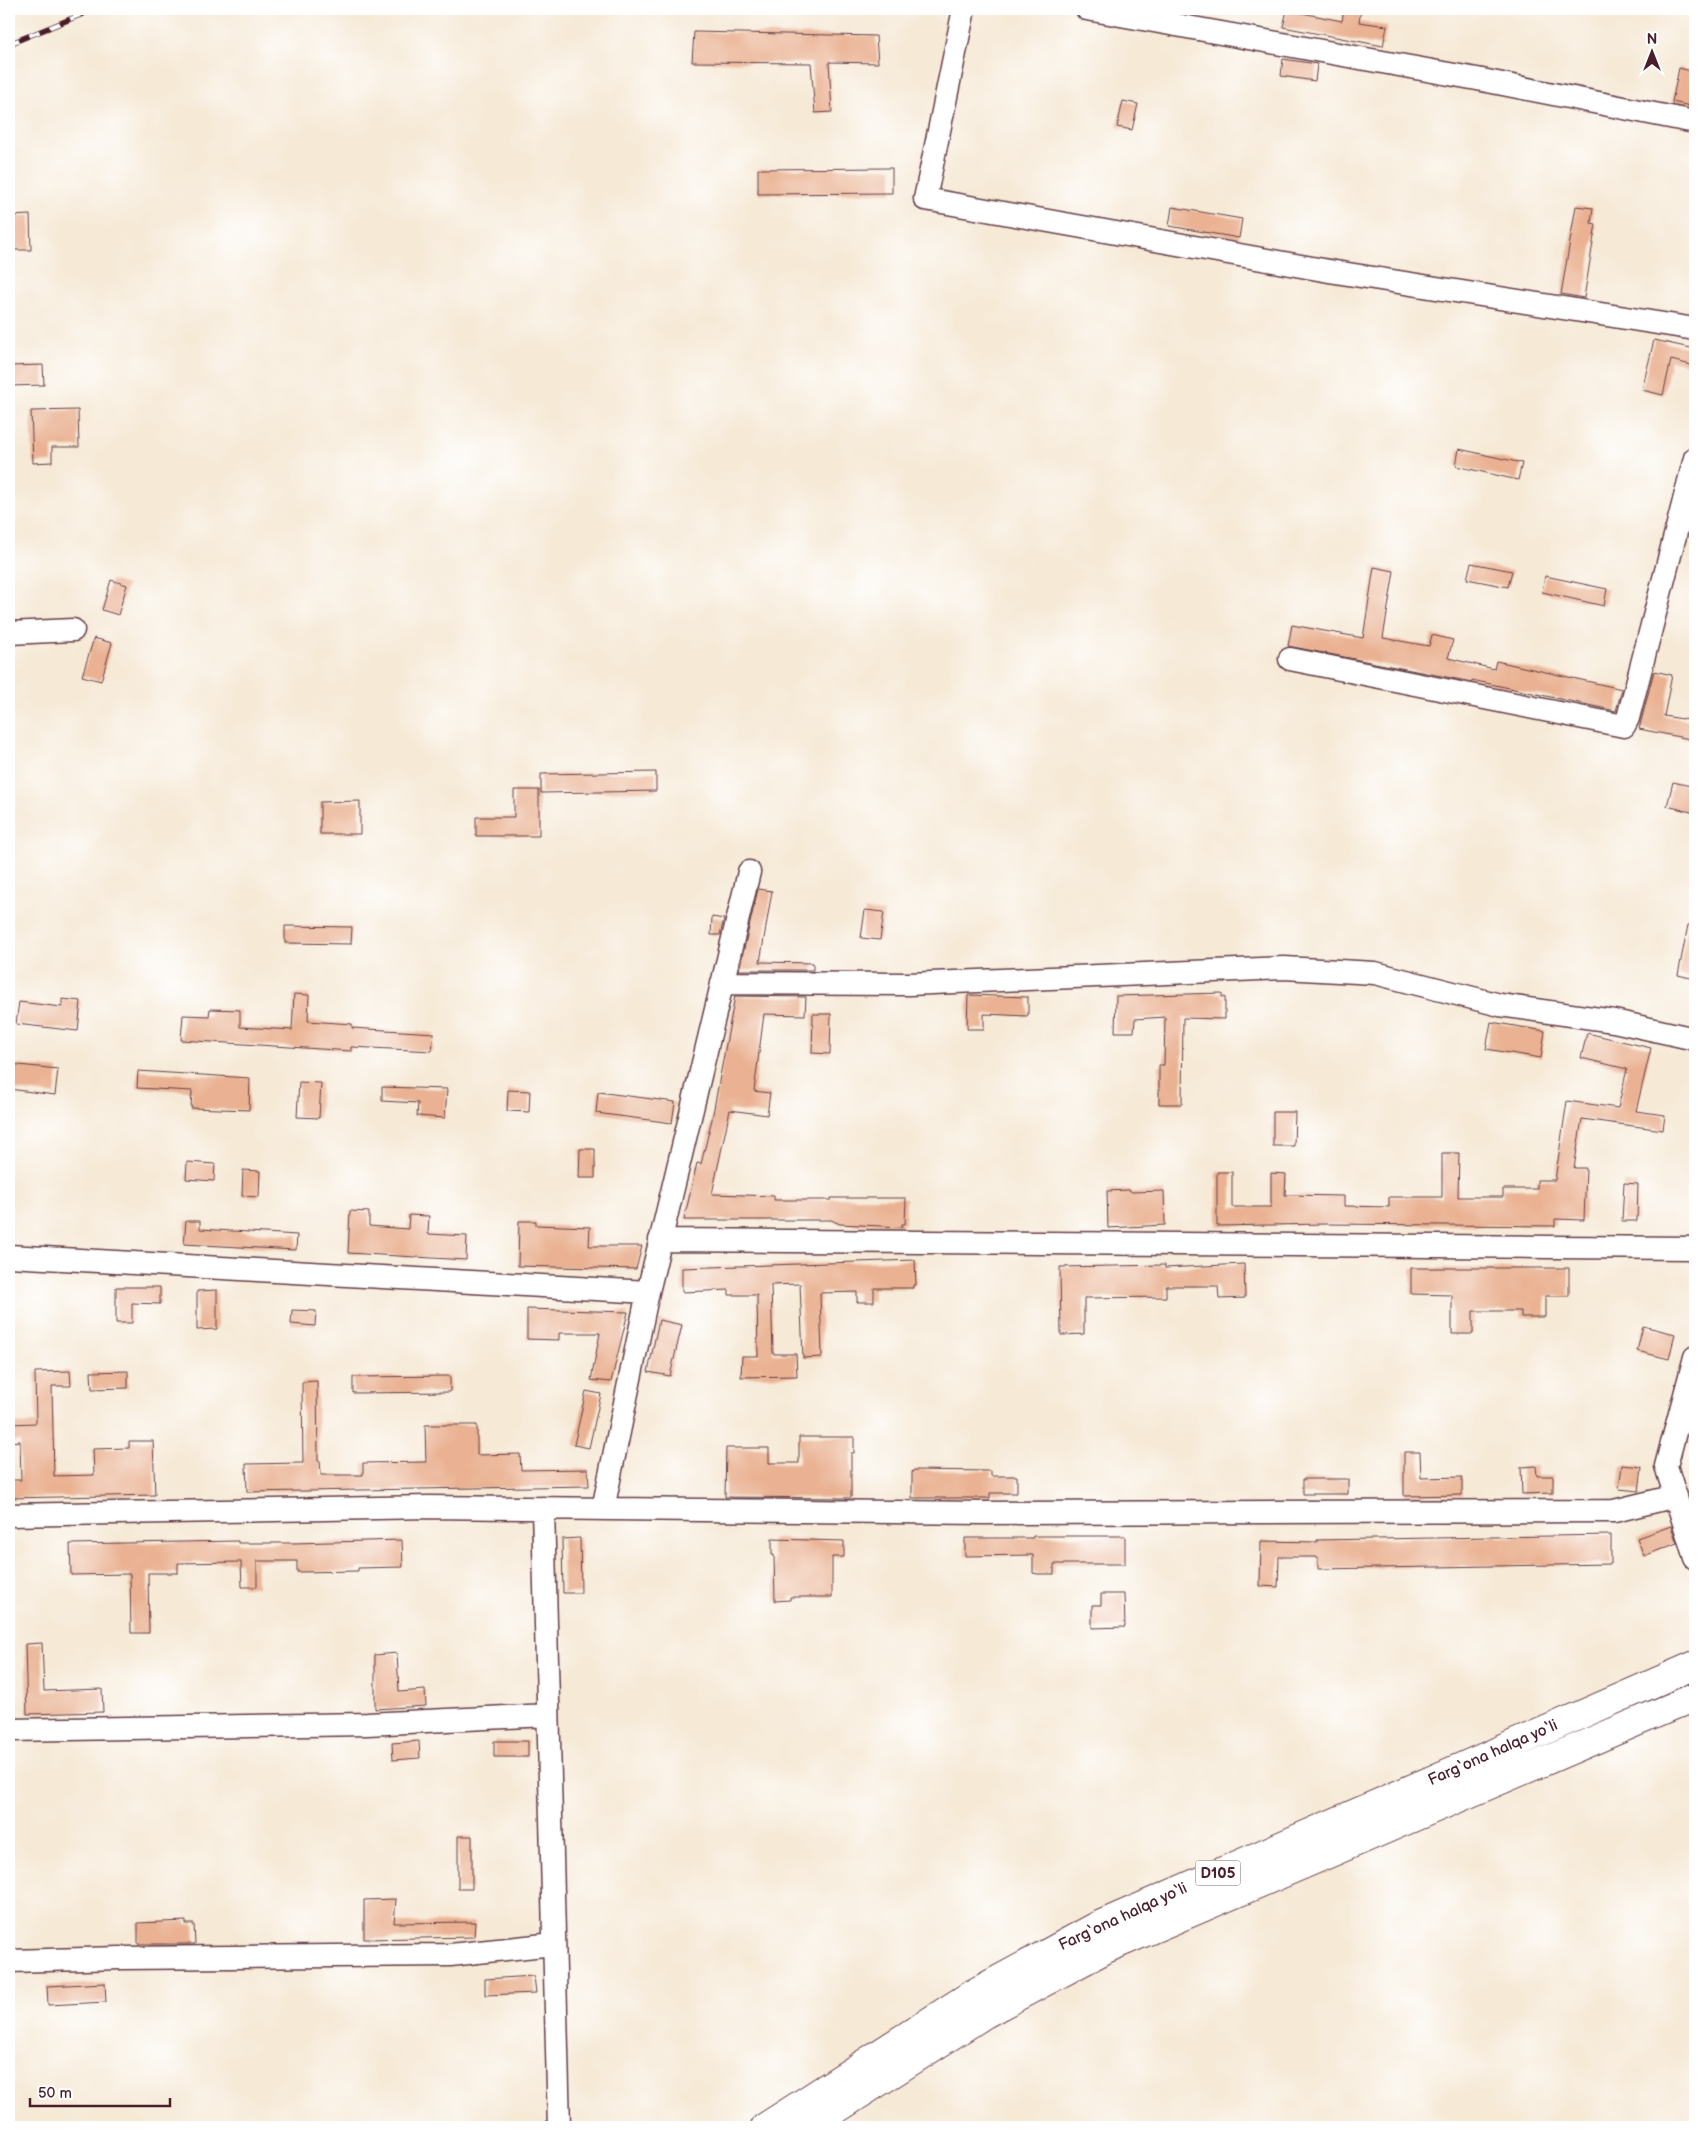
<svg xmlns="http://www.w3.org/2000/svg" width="1704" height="2136" viewBox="0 0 1704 2136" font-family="'Balsamiq Sans',sans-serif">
<rect width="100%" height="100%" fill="#fff"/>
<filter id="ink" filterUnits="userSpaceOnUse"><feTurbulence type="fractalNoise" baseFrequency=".02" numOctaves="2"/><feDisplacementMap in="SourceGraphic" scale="10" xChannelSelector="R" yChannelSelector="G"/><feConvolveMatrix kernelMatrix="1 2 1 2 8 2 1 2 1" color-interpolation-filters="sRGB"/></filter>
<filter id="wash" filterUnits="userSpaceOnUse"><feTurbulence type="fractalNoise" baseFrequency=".0096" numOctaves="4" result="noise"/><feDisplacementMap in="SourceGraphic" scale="20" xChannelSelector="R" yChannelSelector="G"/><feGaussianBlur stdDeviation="1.12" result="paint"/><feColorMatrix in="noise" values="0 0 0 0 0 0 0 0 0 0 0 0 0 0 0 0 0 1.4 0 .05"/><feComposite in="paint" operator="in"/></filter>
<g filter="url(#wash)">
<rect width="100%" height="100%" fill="#f6e9d6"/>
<g id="blocks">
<path fill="#eab293" d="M1344 9H1361L1359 22 1387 26 1383 46 1283 27 1287 10 1342 21Z
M694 32 876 36 878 63 829 62 832 112 815 113 811 63 692 62Z
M1283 59 1317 64 1315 81 1281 76Z
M1679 68 1695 72V107L1672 102Z
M1123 101 1138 104 1132 130 1117 127Z
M892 168V193L758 194V169Z
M1576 206 1593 208 1591 223 1596 224 1584 298 1561 294Z
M1172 207 1242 219 1239 238 1169 226Z
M30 215 31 250H9V216Z
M1654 340 1695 349V366L1671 360 1663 395 1642 390Z
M43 365 44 385 9 386V366Z
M78 410 79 447H52V462L33 463 31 411Z
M1459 449 1522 463 1518 480 1456 466Z
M1471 563 1512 571 1508 587 1467 579Z
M1374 567 1394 571 1383 638 1429 646 1432 635 1453 640 1448 658 1494 669 1496 661 1622 689 1616 711 1472 680V682L1288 646 1292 625 1363 638Z
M1545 576 1607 589 1604 606 1542 592Z
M111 580 127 585 118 615 102 610Z
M94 638 112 643 101 681 82 676Z
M1654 671 1672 675 1664 716 1695 721V740L1639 729Z
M656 772V791L541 793V774Z
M1673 782 1695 787V813L1667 806Z
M514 790H539V836H476V817H514Z
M360 801V834H320V802Z
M758 889 772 891 760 962 813 963V970H739Z
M865 910 884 912 880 940 861 938Z
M712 917 724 919 720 935H711Z
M1688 925 1695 926V979L1678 975Z
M285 926 352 927 351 944 285 943Z
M1222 993V997H1225V1019L1183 1018 1182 1104H1159V1065H1164L1165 1017 1135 1019 1134 1032H1115L1116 996Z
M294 994 309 995 308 1021 352 1024V1028L434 1033 432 1051 351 1047V1051L181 1040 183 1015 209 1016 210 1009 240 1010V1027L292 1030Z
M968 995 1028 997V1015L1027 1016 984 1014V1029H967Z
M735 996 806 997 805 1015 764 1014 754 1091 770 1093 767 1115 730 1110 712 1194 774 1196V1200H831V1198H906L905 1224H902V1227L840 1224 831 1220H684L697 1163 701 1164 712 1119Z
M62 999 81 1001 78 1031 16 1024 19 1002 62 1007Z
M813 1014H831L830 1054 812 1053Z
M1491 1022 1545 1031 1541 1058 1486 1049Z
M1587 1033 1651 1048 1636 1111 1665 1115 1663 1130 1582 1119 1574 1168H1586L1584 1220 1555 1219V1226L1326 1224 1217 1226V1172H1232V1207H1271V1173L1286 1174 1285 1195 1344 1196V1206L1389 1207V1197H1442V1153H1459L1458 1197H1503V1189H1537V1180H1555L1567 1101 1618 1108 1627 1069 1581 1058Z
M9 1064 58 1069 55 1095 9 1089Z
M138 1071 250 1078 249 1110 191 1108 192 1091 137 1088Z
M299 1082 321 1083 319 1118 297 1117Z
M382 1087 447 1089 445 1118 417 1116 418 1103 382 1101Z
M508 1090 530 1091 529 1112 507 1111Z
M598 1092 675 1102 672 1123 596 1113Z
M1273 1112H1295L1294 1146H1273Z
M580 1149H595V1178H579Z
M187 1162 215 1164 214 1181 186 1179Z
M243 1170 260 1171 259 1197 242 1196Z
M1624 1183 1638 1184 1637 1221H1622Z
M1129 1190 1132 1192 1164 1191 1165 1225 1108 1228 1107 1191Z
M350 1211 369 1212V1226L408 1229 409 1215 429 1216 428 1234 467 1236 466 1260 348 1253Z
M186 1221H200V1229L297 1235 296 1250 184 1244Z
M519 1221H536V1225L590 1227 589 1246H642L636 1269 518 1266Z
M915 1260 916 1285H913V1288H874V1302H857V1292L820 1293 822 1357 803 1358 800 1284 771 1285 773 1354H796L797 1376 741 1377 742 1356H758L757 1295H729V1290L682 1292V1268Z
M1244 1264 1245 1298 1219 1299 1218 1286H1166V1297L1084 1298V1334L1061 1335 1060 1267 1165 1265V1268Z
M1411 1268H1569V1296H1545V1317H1521V1311H1473V1334H1452V1295L1411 1294Z
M116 1287H160V1304L132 1303V1323H116Z
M217 1290V1329L197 1330V1291Z
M527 1309 628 1312 611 1382 591 1380 600 1333H559V1340L527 1339Z
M292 1310 316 1311 315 1326 291 1324Z
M659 1320 682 1325 670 1376 648 1372Z
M1643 1326 1675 1334 1669 1359 1637 1351Z
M70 1371 71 1386H52L54 1476 94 1475 93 1449 129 1448V1441H153L155 1495 9 1498V1480H21L20 1441 9 1442V1424L36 1423 35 1372Z
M128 1371V1388L92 1389 91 1372Z
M450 1376V1392L353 1393V1377Z
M317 1381 318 1461H320L321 1475H363V1463L426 1462 425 1425H477V1455L520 1454 521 1470 588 1469 589 1486 247 1492 246 1464 303 1463 302 1382Z
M586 1391 601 1394 589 1448 574 1445Z
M799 1437H854V1453H851V1498L725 1497 726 1448H769V1463H799Z
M1404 1452H1420L1421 1478 1462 1477V1495L1404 1496Z
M1622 1465 1642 1467 1639 1491 1619 1489Z
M1536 1466 1537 1476H1553V1493L1522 1494 1521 1467Z
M914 1470 991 1471V1476H1017V1493H990V1498H912V1472Z
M1303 1479H1348V1494H1303Z
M1671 1526 1677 1543 1644 1556 1637 1538Z
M1611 1535V1564L1318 1569V1557H1279L1278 1587 1260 1586 1261 1541 1317 1542V1540Z
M1033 1536H1125V1564H1054V1574H1038L1033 1573V1555L965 1556V1538H1033Z
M580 1538 581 1593H563L562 1539Z
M772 1539 844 1541V1557H832V1597H790V1600L775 1601 774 1555H772Z
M402 1540 403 1567 358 1568V1571L297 1572V1561H257V1587H242L241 1562 178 1563V1573H148L149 1633H131L130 1574 71 1575 70 1544 238 1541V1543H294Z
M1101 1594H1124L1125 1627 1092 1628V1605H1101Z
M42 1643 44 1691 102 1689 103 1712 27 1714 25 1644Z
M397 1653 399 1692 425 1690 426 1706 375 1709V1655Z
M419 1741 420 1758 393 1760 392 1743Z
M494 1741H528V1757H494Z
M458 1836H472V1889H458Z
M396 1899 394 1923 475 1922 474 1937 364 1939V1900Z
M186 1921V1924H194L195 1944H138V1923Z
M534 1976 536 1993 485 1995V1979Z
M105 1983 106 2002 48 2005 47 1986Z"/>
</g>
</g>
<g filter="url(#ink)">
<use href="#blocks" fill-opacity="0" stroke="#643d45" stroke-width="1"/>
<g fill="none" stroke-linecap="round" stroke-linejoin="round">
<defs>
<path id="minor" d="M964 9 925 199 1329 271 1695 329
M1087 9 1477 79 1695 122
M9 633 73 630
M1290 659 1624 726 1628 718 1695 458
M722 983 909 984 1284 968 1375 973 1500 1005 1614 1021 1695 1039
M660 1240 1695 1248
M9 1256 648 1292
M1695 1357 1666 1466 1695 1558
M543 1508 559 2127
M603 1509 648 1292 749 872
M9 1515 428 1507 984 1513 1614 1511 1676 1496
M9 1730 367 1724 548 1715
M9 1961 121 1958 450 1955 554 1944"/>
<path id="highway" d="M765 2127 972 1994 1097 1926 1695 1665
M809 2127 985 2014 1106 1949 1695 1697"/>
</defs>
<use href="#minor" stroke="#643d45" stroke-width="25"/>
<use href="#highway" stroke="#643d45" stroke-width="30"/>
<use href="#minor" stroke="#fff" stroke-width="22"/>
<use href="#highway" stroke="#fff" stroke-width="28"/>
<defs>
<path id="rail" d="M9 44 95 9"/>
</defs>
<use href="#rail" stroke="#4a1f2b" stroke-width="5.5"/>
<use href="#rail" stroke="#fff" stroke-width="4" stroke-dasharray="11" stroke-linecap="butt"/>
</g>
</g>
<g text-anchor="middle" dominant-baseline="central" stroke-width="4" stroke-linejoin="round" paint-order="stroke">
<rect fill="#fff" stroke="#80626b" stroke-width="1" x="1195.5" y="1860.5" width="45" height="25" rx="4"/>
<g font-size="15" font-weight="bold" fill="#4a1f2b">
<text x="1218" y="1873">D105</text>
</g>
<g font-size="16" fill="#4a1f2b" stroke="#fff">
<text transform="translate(1493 1753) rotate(-24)">Farg‘ona halqa yo‘li</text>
<text transform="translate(1123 1917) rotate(-25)">Farg‘ona halqa yo‘li</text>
</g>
</g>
<rect width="1704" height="2136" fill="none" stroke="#fff" stroke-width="30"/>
<g transform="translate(1652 52)" stroke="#ffffff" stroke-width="4" paint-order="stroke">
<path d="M0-4L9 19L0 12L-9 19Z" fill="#4a1f2b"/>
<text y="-8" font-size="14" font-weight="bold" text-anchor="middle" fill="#4a1f2b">N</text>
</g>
<path d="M30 2098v8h140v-8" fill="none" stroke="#4a1f2b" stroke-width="2.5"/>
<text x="38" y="2098" font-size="15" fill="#4a1f2b" stroke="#ffffff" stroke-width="4" paint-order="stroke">50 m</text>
</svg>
